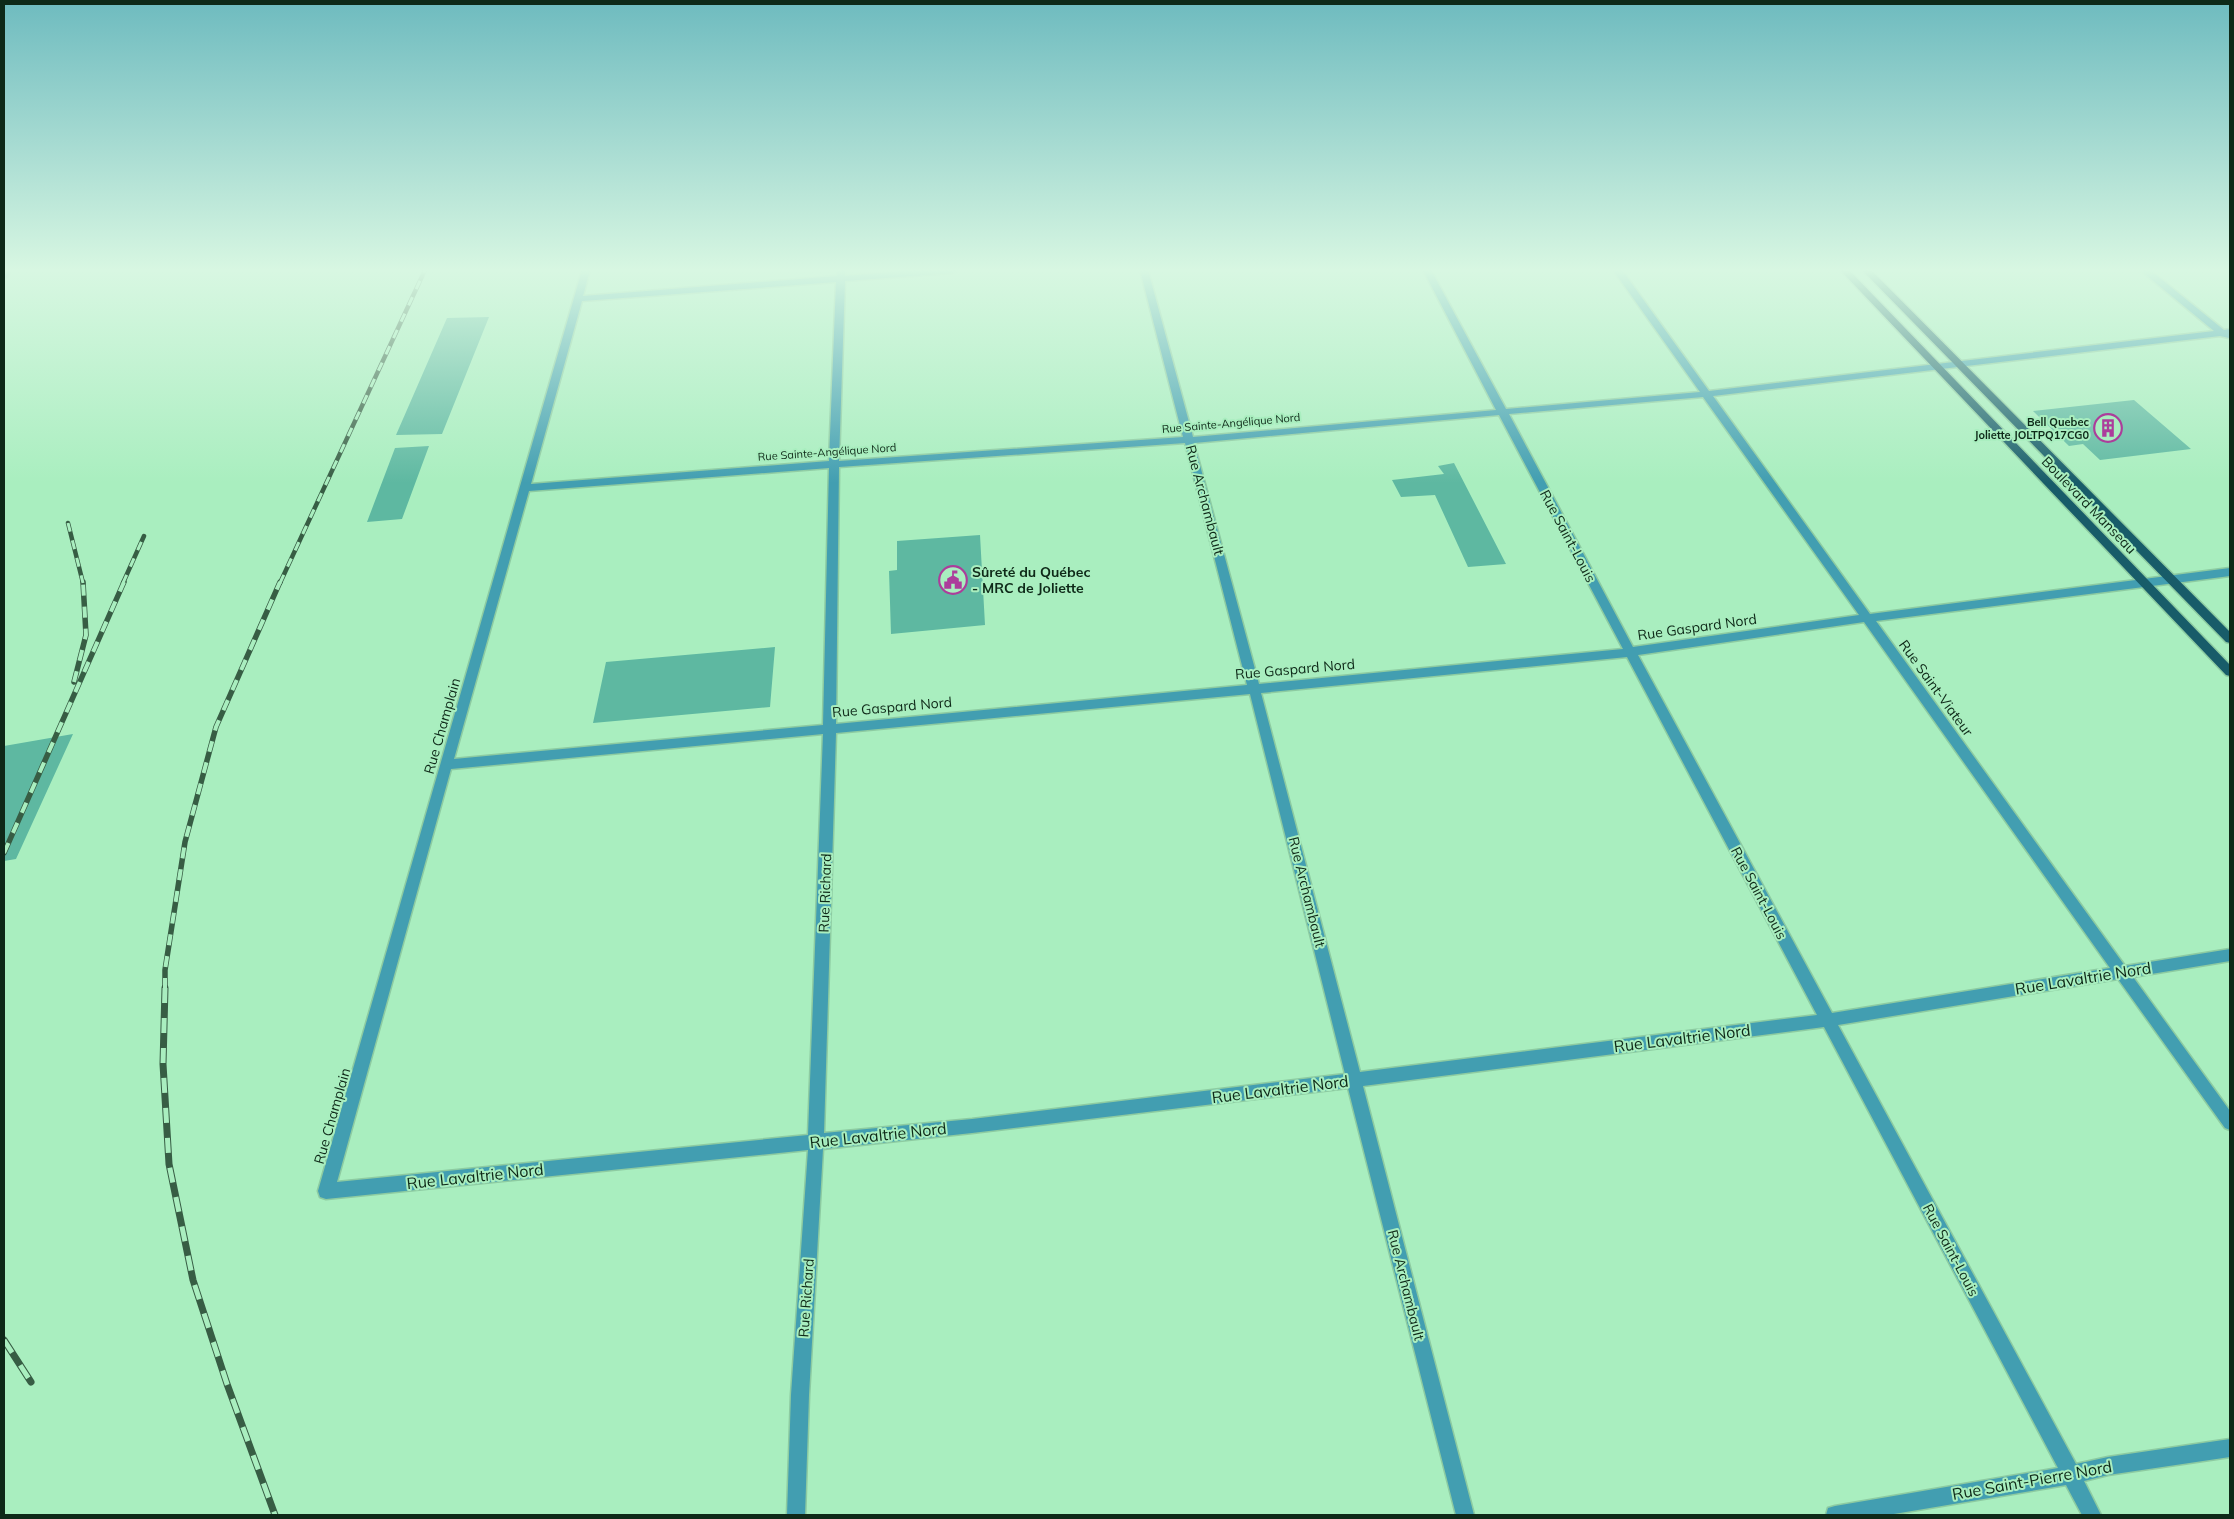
<svg xmlns="http://www.w3.org/2000/svg" width="2234" height="1519" viewBox="0 0 2234 1519" font-family="Mulish,sans-serif">
<rect width="100%" height="100%" fill="#a9eebf"/>
<path fill="#5eb8a1" d="M489 317 442 434 396 435 447 318Z
M2134 400 2191 449 2100 460 2083 444 2069 446 2033 411Z
M429 446 402 519 367 522 395 448Z
M1454 463 1506 564 1468 567 1435 495 1401 497 1392 480 1444 474 1438 466Z
M980 535 985 625 891 634 889 571 897 570V541Z
M775 647 770 707 593 723 606 662Z
M73 734 16 859 4 861V746Z"/>
<g fill="none" stroke-linecap="round" stroke-linejoin="round">
<defs>
<path id="minor" d="M4 270H11L7 277 4 278Z
M582 270H590L583 296 837 276V270H845V276L914 270H956L952 273 845 281 839 461 1183 437 1140 270H1148L1193 437 1496 410 1423 270H1431L1506 409 1700 392 1613 270H1622L1709 391 2214 331 2140 270H2150L2224 330 2230 329 2229 338 2220 336 1713 396 1870 614 2230 568V576L1876 621 2125 966 2230 949V961L2133 977 2230 1111V1130L2225 1128 2118 979 1838 1025 2076 1464 2108 1457 2230 1439V1457L2108 1475 2084 1481 2101 1515H2082L2066 1485 1888 1515H1826L1828 1508 1835 1506 2058 1468 1824 1027 1363 1086 1474 1515H1456L1348 1088 972 1133 823 1149 809 1395 805 1515H787L791 1395 808 1150 326 1199 320 1197 318 1191ZM836 282 829 461 531 484 582 301ZM1703 397 1859 615 1633 647 1509 414ZM1499 415 1623 649 1259 684 1194 443ZM1185 443 1247 685 836 724 839 467ZM829 468 823 725 454 759 529 491ZM1864 622 2110 968 1832 1013 1638 655ZM1627 657 1817 1015 1360 1072 1261 693ZM1250 694 1345 1074 972 1119 824 1133 836 733ZM823 734 808 1135 337 1182 451 769Z"/>
<path id="major" d="M1840 270H1849L2230 665V676L2226 675Z
M1862 270H1871L2230 632V643L2226 642Z"/>
</defs>
<use href="#minor" stroke="#8dcba1" stroke-width="3"/>
<use href="#major" stroke="#8dcba1" stroke-width="3"/>
<use href="#minor" fill="#429eb1" fill-rule="evenodd"/>
<use href="#major" fill="#185c69" fill-rule="evenodd"/>
<defs>
<path id="rail-far2" d="M68 523 83 583
M123 583 144 536
M280 583 425 270"/>
<path id="rail-far1" d="M74 682 86 635 83 582
M4 853 124 582
M165 989V970L185 842 216 727 280 582"/>
<path id="rail" d="M165 988 163 1064 169 1164 193 1280 227 1384 275 1515
M4 1340 31 1382"/>
</defs>
<use href="#rail-far2" stroke="#375d44" stroke-width="4.5"/>
<use href="#rail-far1" stroke="#375d44" stroke-width="5.5"/>
<use href="#rail" stroke="#375d44" stroke-width="7"/>
<use href="#rail-far2" stroke="#a9eebf" stroke-width="3" stroke-dasharray="9" stroke-linecap="butt"/>
<use href="#rail-far1" stroke="#a9eebf" stroke-width="4" stroke-dasharray="11" stroke-linecap="butt"/>
<use href="#rail" stroke="#a9eebf" stroke-width="5" stroke-dasharray="15" stroke-linecap="butt"/>
</g>
<linearGradient id="sky" x2="0" y2="1"><stop stop-color="#6ebbbf"/><stop offset="0.56" stop-color="#d8f7e2"/><stop offset="1" stop-color="#d8f7e2" stop-opacity="0"/></linearGradient>
<rect width="2234" height="483" fill="url(#sky)"/>
<defs>
<symbol id="building-ring" viewBox="-11 -11 22 22"><circle r="9.5" fill="#a9eebf" stroke="#ac3d9b" stroke-width="1.5"/><path d="M-4-6H4V6H1V3H-1V6H-4ZM-2.5-4.3h1.7v1.8h-1.7ZM.8-4.3h1.7v1.8H.8ZM-2.5-1h1.7V.8h-1.7ZM.8-1h1.7V.8H.8Z" fill="#ac3d9b"/></symbol>
<symbol id="civic-ring" viewBox="-11 -11 22 22"><circle r="9.5" fill="#a9eebf" stroke="#ac3d9b" stroke-width="1.5"/><path d="M-.6-6.5H3V-4.5H.6V-3L4-1V1h2V6H-6V1h2V-1L-.6-3ZM-1.2 2.5V6h2.4V2.5Z" fill="#ac3d9b"/></symbol>
</defs>
<g fill-rule="evenodd">
<use href="#building-ring" x="2092" y="412" width="32" height="32"/>
<use href="#civic-ring" x="937" y="564" width="32" height="32"/>
</g>
<g text-anchor="middle" dominant-baseline="central" stroke-width="4" stroke-linejoin="round" paint-order="stroke">
<g font-size="11" font-weight="bold" fill="#0e2918" stroke="#a9eebf" text-anchor="end">
<text x="2089" y="422">Bell Quebec<tspan x="2089" dy="13">Joliette JOLTPQ17CG0</tspan></text>
</g>
<g font-size="11" fill="#0e2918" stroke="#a9eebf">
<text transform="translate(1231 423) rotate(-5)">Rue Sainte-Angélique Nord</text>
<text transform="translate(827 452) rotate(-4)">Rue Sainte-Angélique Nord</text>
</g>
<g font-size="14" fill="#0e2918" stroke="#a9eebf">
<text transform="translate(1205 500) rotate(75)">Rue Archambault</text>
<text transform="translate(2089 505) rotate(46)">Boulevard Manseau</text>
<text transform="translate(1568 536) rotate(62)">Rue Saint-Louis</text>
<text transform="translate(1697 627) rotate(-8)">Rue Gaspard Nord</text>
<text transform="translate(1295 669) rotate(-5)">Rue Gaspard Nord</text>
<text transform="translate(1936 688) rotate(54)">Rue Saint-Viateur</text>
<text transform="translate(892 707) rotate(-5)">Rue Gaspard Nord</text>
<text transform="translate(442 726) rotate(-74)">Rue Champlain</text>
<text transform="translate(1307 892) rotate(76)">Rue Archambault</text>
<text transform="translate(825 893) rotate(-88)">Rue Richard</text>
<text transform="translate(1759 893) rotate(62)">Rue Saint-Louis</text>
<text transform="translate(332 1116) rotate(-74)">Rue Champlain</text>
<text transform="translate(1951 1250) rotate(62)">Rue Saint-Louis</text>
<text transform="translate(1406 1285) rotate(76)">Rue Archambault</text>
<text transform="translate(806 1298) rotate(-86)">Rue Richard</text>
</g>
<g font-size="14" font-weight="bold" fill="#0e2918" stroke="#a9eebf" text-anchor="start">
<text x="972" y="572">Sûreté du Québec<tspan x="972" dy="16">- MRC de Joliette</tspan></text>
</g>
<g font-size="16" fill="#0e2918" stroke="#a9eebf">
<text transform="translate(2083 978) rotate(-9)">Rue Lavaltrie Nord</text>
<text transform="translate(1682 1038) rotate(-7)">Rue Lavaltrie Nord</text>
<text transform="translate(1280 1089) rotate(-7)">Rue Lavaltrie Nord</text>
<text transform="translate(878 1135) rotate(-6)">Rue Lavaltrie Nord</text>
<text transform="translate(475 1176) rotate(-6)">Rue Lavaltrie Nord</text>
<text transform="translate(2032 1480) rotate(-10)">Rue Saint-Pierre Nord</text>
</g>
</g>
<rect width="2234" height="1519" fill="none" stroke="#0e2918" stroke-width="10"/>
</svg>
